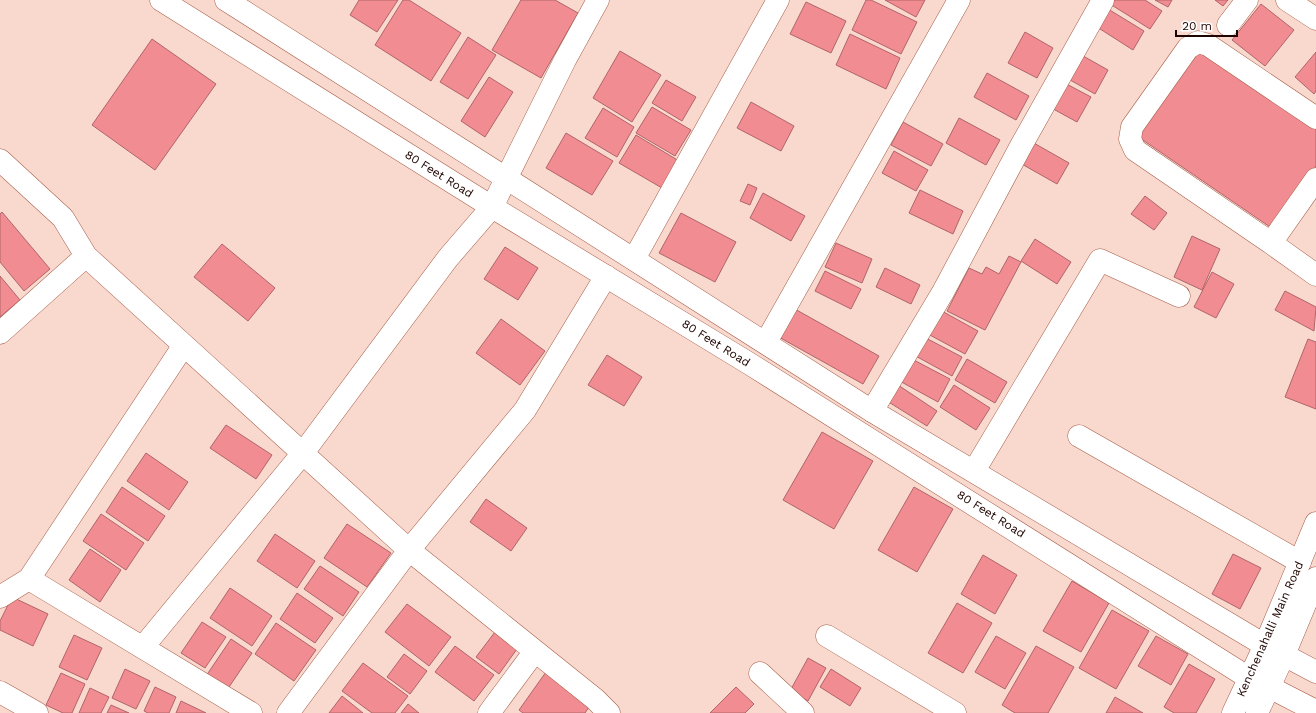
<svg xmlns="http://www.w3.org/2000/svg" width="1316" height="713" font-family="'Work Sans',sans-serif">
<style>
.building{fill:#f18d92;stroke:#b16468}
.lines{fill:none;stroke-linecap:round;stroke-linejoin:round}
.minor-casing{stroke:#a65f49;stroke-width:23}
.major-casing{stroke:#a65f49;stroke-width:23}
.minor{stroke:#fff;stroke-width:22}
.major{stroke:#fff;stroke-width:22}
.labels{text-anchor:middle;stroke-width:4;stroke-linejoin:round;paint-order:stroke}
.street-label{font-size:12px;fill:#1e0401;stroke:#fff}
</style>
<rect width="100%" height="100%" fill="#f9d8ce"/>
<path class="building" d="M359,0H398L377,32L350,15Z
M403,0H409L461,33L431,81L375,45Z
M521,0H555L578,13L541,78L492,50Z
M866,0H871L917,22L901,54L852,30Z
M885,0H925L916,17Z
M1112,0H1145L1162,11L1150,29L1110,4Z
M1155,0H1172L1168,7Z
M1215,0H1228L1223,6Z
M806,2L846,21L831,53L790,34Z
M1261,4L1294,30L1265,66L1232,40Z
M1108,9L1144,31L1133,50L1097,27Z
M1025,32L1053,48L1037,78L1008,63Z
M850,34L900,58L886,89L836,65Z
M468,37L496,55L468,99L440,82Z
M152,39L216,84L155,170L92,125Z
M1199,43L1316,126V166L1273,229L1134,134Z
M620,51L661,75L632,122L593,98Z
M1076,52L1108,70L1095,94L1063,76Z
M1316,52V91L1314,94L1295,77Z
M987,73L1029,96L1016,120L974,97Z
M489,77L513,92L485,137L461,121Z
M666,80L696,97L682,121L652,103Z
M1059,80L1091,97L1077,122L1046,105Z
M751,102L794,126L781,151L737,128Z
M652,107L691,130L675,156L636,133Z
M603,108L634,127L617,157L585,138Z
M959,118L1000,140L986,165L946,143Z
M903,122L943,144L931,166L891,145Z
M566,133L613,161L592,195L546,168Z
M636,135L679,161L662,188L619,163Z
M1032,142L1069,163L1057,184L1020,163Z
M894,151L928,170L916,191L882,173Z
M748,184L757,188L750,205L740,201Z
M920,190L963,211L953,234L909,213Z
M763,193L805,216L791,241L750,218Z
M1145,196L1167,213L1154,230L1131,214Z
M2,212L50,269L24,291L0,262V214Z
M681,213L736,242L715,282L659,253Z
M1192,236L1220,249L1202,290L1174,277Z
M1035,239L1071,262L1057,284L1021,261Z
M836,243L872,259L862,283L825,267Z
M222,244L275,288L248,321L194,277Z
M505,247L538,268L518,300L484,279Z
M1009,256L1021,262L985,330L947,311L969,268L982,274L986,267L999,274Z
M885,268L920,285L911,304L876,287Z
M825,271L861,289L851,309L815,291Z
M1212,272L1234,284L1216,318L1194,307Z
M0,276L20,300L0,317Z
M1285,291L1316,307L1314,331L1275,310Z
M793,308L879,356L863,384L777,336Z
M940,310L978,331L965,354L928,334Z
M501,319L545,351L520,385L476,353Z
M922,336L962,357L952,376L912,354Z
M1308,339L1316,342V409L1285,397Z
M607,355L642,377L624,406L588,385Z
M908,357L950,379L938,402L896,379Z
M967,359L1007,382L995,403L955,380Z
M898,385L937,411L927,426L887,401Z
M954,385L990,408L976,430L940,407Z
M226,425L272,455L256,479L210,448Z
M822,432L873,461L834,529L783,500Z
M146,453L188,482L169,510L127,481Z
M122,487L165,516L148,541L106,512Z
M914,487L953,509L917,572L878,550Z
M486,499L527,528L511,551L470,522Z
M101,514L144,543L126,570L83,541Z
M347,524L391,553L367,587L324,558Z
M275,534L315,561L297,588L257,561Z
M90,549L121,570L100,602L69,580Z
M1233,554L1261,568L1240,609L1212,594Z
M983,555L1017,575L995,614L961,594Z
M320,566L359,592L343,616L304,589Z
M1072,581L1109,603L1081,652L1043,631Z
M230,588L272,616L252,646L210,618Z
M297,593L333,618L315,643L280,619Z
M12,597L48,614L33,646L0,630V621Z
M957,603L992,623L963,673L928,653Z
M407,604L451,637L429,666L385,632Z
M1112,610L1149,631L1116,689L1079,668Z
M202,622L226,637L205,668L181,653Z
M276,623L316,650L294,681L255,654Z
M495,632L517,649L499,674L476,657Z
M74,635L102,648L87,680L59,667Z
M996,636L1026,653L1005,689L975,672Z
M1156,636L1188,654L1171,685L1138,666Z
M231,639L252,653L227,690L206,676Z
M455,646L494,675L474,701L435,672Z
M1036,646L1074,667L1048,713H1015L1002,705Z
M404,654L427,671L410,694L387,677Z
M808,658L826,668L808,701L790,691Z
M363,663L408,696L395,713H372L342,691Z
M1189,664L1215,679L1196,713H1174L1164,707Z
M125,669L150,681L136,709L112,698Z
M831,669L861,688L850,706L820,687Z
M546,672L591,704L585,713H523L519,710Z
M61,673L85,684L72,713H63L46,705Z
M155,687L176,697L169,713H148L144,711Z
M736,687L754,704L745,713H710Z
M90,688L109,697L101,713H79Z
M342,696L363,713H329Z
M1115,697L1143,713H1106Z
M181,701L206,713H176Z
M408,704L419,713H401Z
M111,705L129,713H107Z"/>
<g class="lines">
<defs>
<path id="minor" d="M1287,0L1316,19
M1228,25L1247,0
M0,160L63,218L86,256
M1316,179L1271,243L1316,275
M1271,243L1135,150L1130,139L1132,127L1188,48L1198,42L1208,45L1316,118
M634,259L778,0
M0,333L86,256L409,550L595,699L609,713
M766,342L959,0
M872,411L943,292L1022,144L1103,0
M1079,436L1300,562
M974,471L1100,260L1179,296
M29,579L251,713
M0,597L29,579L184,345
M827,636L955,713
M143,647L303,453L448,258L492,207L565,60L598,0
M1284,655L1316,672
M760,673L803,713
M1269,687L1316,711
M0,692L37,713
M288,713L409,550L525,410L606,276
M489,713L535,651"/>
<path id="major" d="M161,0L492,207L750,364L1241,673L1269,687
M226,0L872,411L1256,640L1284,655
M1233,713L1265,645L1316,523
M1257,713L1284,655L1316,578"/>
</defs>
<use href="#minor" class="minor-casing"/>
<use href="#major" class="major-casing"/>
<use href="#minor" class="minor"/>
<use href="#major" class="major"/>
</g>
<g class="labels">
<g class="street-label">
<text transform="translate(439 174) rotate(32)" y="4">80 Feet Road</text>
<text transform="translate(716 343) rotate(32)" y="4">80 Feet Road</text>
<text transform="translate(991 514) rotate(32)" y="4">80 Feet Road</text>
<text transform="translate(1270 629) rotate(-66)" y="4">Kenchenahalli Main Road</text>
</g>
</g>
<path d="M1176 30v6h61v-6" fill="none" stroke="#1e0401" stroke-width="2"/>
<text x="1182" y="30" font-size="12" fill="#1e0401" stroke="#ffffff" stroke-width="3" paint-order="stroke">20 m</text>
</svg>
